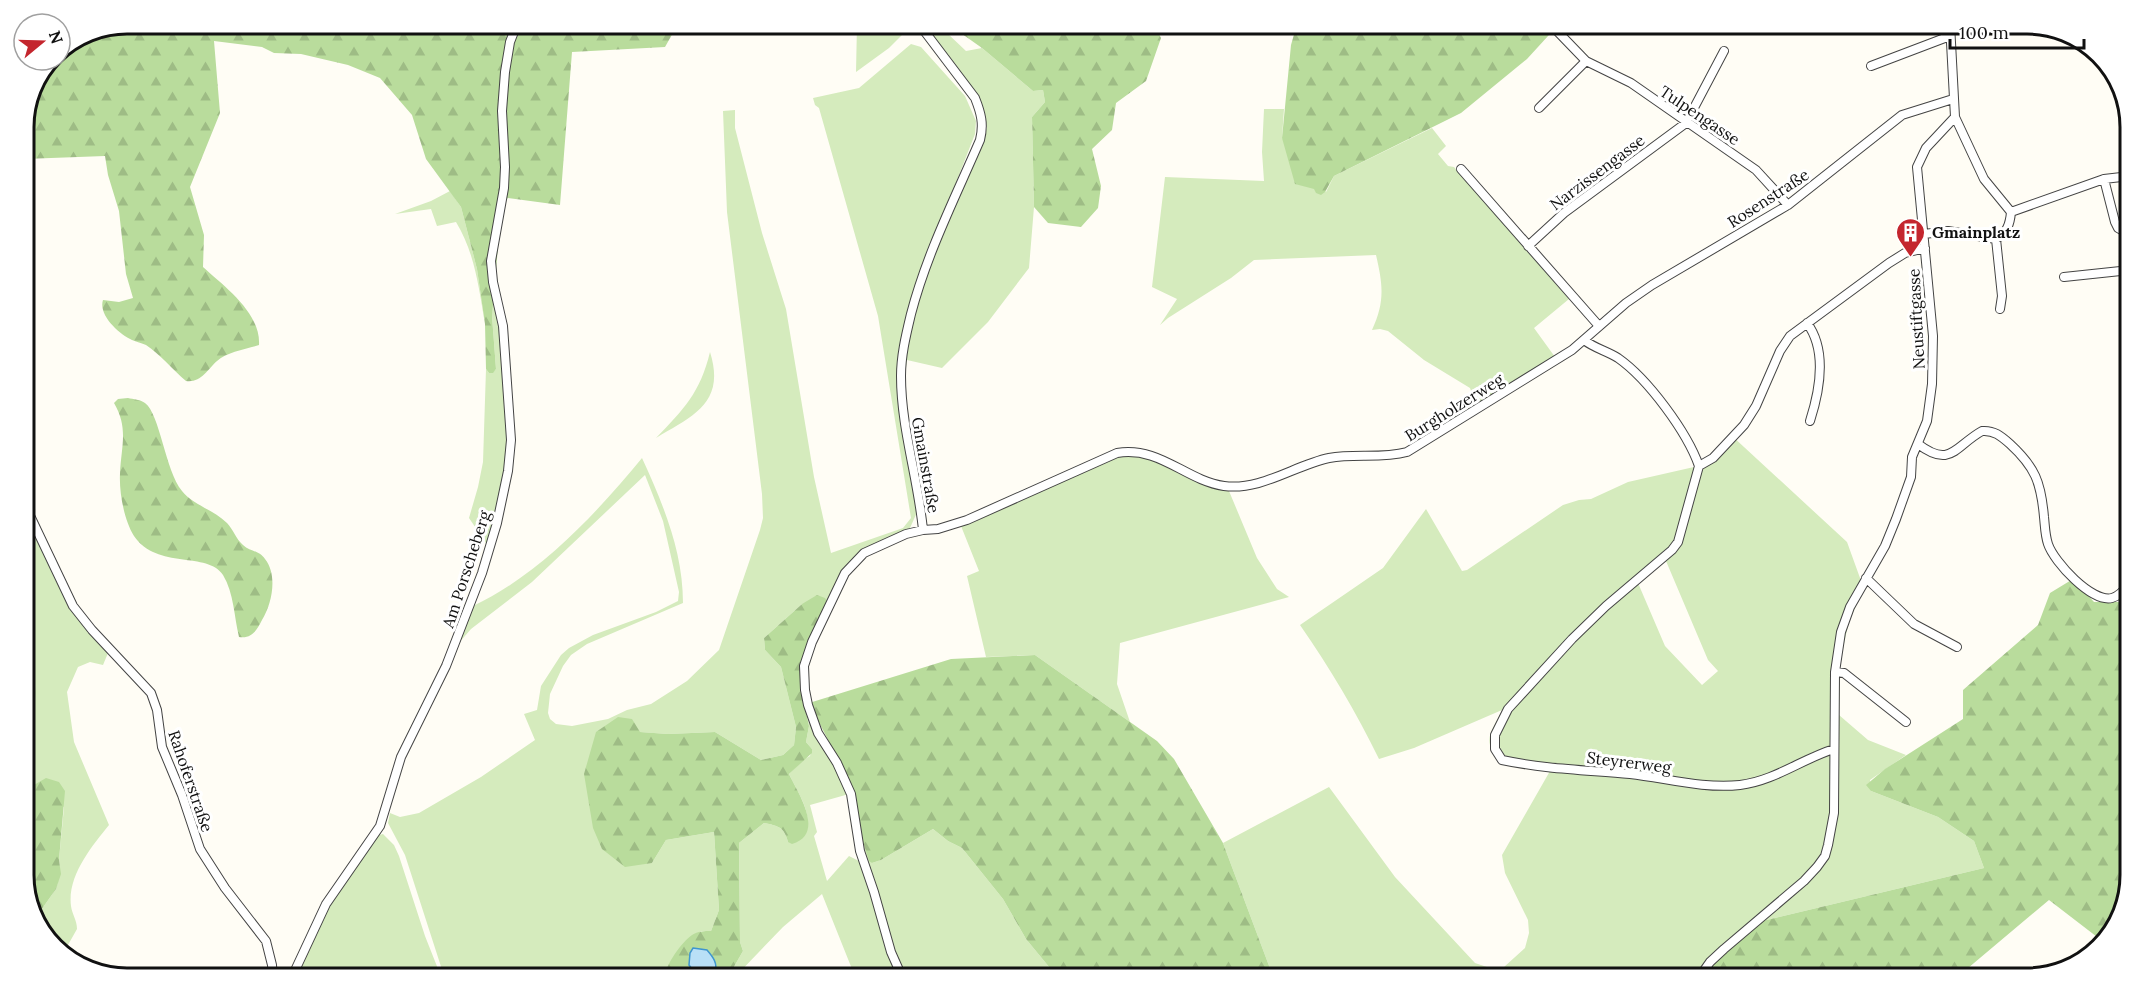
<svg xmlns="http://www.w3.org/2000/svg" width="2154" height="1003" font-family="Lora,serif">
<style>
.grass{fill:#d5ebbd;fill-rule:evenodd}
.forest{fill:url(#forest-firs)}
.water{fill:#b9e0f7;stroke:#3f96cf;stroke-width:1.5}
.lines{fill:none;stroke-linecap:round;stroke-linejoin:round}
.minor-casing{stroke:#444;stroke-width:10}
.minor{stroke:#fff;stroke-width:8}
.labels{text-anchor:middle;stroke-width:6;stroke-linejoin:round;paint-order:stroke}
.street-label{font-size:16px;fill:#111;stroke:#fff}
.poi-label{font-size:16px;font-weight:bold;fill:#111;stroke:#fff;text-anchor:start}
.rim{fill:none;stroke:#111;stroke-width:3}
</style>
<defs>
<pattern id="forest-firs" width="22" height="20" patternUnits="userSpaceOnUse" patternTransform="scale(1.5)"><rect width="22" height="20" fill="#b9dc9c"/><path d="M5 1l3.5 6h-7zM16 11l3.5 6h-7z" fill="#9ebc85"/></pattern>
</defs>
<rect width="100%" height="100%" fill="#fffdf5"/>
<path class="grass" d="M857,24H911L912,25L889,48L856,72Z
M924,24H941L947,33L966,51L982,48L1033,91L1043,90L1045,102L1032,117L1034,207L1029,268L988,322L942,368L907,360L905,374C909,294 956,201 987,128C982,87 946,57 924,24Z
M911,44L921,47L965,96L976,121L975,134L913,293L900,349L898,375L918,510L910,528L859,553L846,566L828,602L802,604L764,638L765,650L781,667L796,727L794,745L783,755L761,760L715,732L668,734L639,732L652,863L666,840L714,832L719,910L711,931H701L664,973L665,979H445L405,855L388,823L390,813L400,817L419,813L481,777L535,740L524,714L537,710L541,686L561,655L569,648L593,635L656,612L678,601L679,592L663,521L645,475L532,582L471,629L458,644L473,606C539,575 596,514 642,458C663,504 683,551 683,603L587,644L571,655L563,666L550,694L548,713L550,719L556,724L572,726L608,719L627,710L651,704L687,681L719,650L760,530L763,518L762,494L727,212L723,111L735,110V128L762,233L786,309L814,477L831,553L903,528L911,518L878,316L819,108L815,105L813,98L859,88Z
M1264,109H1284L1282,138L1326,192L1334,176L1432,128L1446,146L1438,154L1448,166L1454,167L1569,299L1534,328L1555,357L1411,446L1421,436L1474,399L1470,388L1424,360L1388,331L1380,329L1372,330C1385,302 1383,285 1376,255L1254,260L1231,278L1168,318L1160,325L1177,299L1152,287L1165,177L1264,181L1262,152Z
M450,191L461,207L477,269L485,324C479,289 475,253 456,222L437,226L431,209L395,214L431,201Z
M493,298L499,322L508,444L505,468L488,546L469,518L478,487L483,462L486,369L489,373H492L496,369L492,316Z
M710,352C726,403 693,416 656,438C684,409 700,393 710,352Z
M1731,435L1847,542L1864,589L1849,621L1840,662L1839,715L1868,740L1906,755L1870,780L1871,791L1938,817L1974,841L1984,868L1750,924L1702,979H1274L1223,843L1329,787L1395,877L1475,963L1490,968L1504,967L1525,948L1529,933L1528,920L1505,873L1502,855L1550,771L1501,763C1480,738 1492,734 1502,710L1414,748L1379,759C1356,712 1330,668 1300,625L1383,568L1426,509L1462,571L1467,570L1563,505L1579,500L1591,499L1628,482L1694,467L1711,455ZM1666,561L1708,660L1718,671L1702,685L1665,646L1638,583Z
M1130,455C1169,460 1193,482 1229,491L1257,558L1277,589L1289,597L1120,643L1117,684L1130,722L1035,655L986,657L967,576L979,571L961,526L1101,463L1115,457Z
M24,512L56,581L72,610L108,653L103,665L90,662L78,667L67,692L74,742L109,825C92,846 67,876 71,906C72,914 77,920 77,929L64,952L42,933L35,913H39L56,889L60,874L59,860L64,807L27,789L24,786V722C42,707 37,674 24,656Z
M808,717C820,744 837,767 849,794L810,805L817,832L814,836L827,881L849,856L861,862L893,966L899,979H856L822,894L783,927L734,978L727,979L743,951L740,942L739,843L764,823C779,826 784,827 788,842L807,830C811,810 798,793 789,774L803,760L810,756L812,749L806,742L809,726Z
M933,829L948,841L962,848L1003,899L1026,939L1059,979H906L892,942L862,847L861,835L872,863L881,860Z
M383,834L394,845L399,856L425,936L442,979H296L322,917L379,835Z"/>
<path class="forest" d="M128,24H420L422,31L430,24H678L665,47L572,52L560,205L508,198L502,201L492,316L496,369L493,373H489L486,369L485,324L477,269L461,207L426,159L412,115L380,78L348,65L301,54L274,53L262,47L214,41L220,113L190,187L204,235L203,267C225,287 261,313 259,345C246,349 226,352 217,361C207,370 201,383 186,381C173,370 160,354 146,345C142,343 136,342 132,340C119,334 98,315 103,300L119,302L133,298L126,274L119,211L108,175L105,156L24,159V121L52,60H60V51L88,32Z
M948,24H1154L1161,38L1146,81L1116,103L1112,130L1092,149L1101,186L1098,208L1081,227L1048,223L1034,207L1032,117L1045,102L1043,90L1033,91L982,48Z
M1297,24H1559L1527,59L1461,113L1334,176L1325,192L1321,195L1316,193L1314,189L1295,184L1282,138L1291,45Z
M128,398C133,399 141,400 145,403C160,414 165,470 182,491C193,505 214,510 227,523C233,529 236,539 243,545C250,552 259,550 265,559C278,575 272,604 262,620C257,630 252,639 239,637C234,617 234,593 223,575C208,551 157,570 134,536C124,520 119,492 120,474C121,446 129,429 114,403L118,399Z
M2073,579L2094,602H2120L2130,632V875L2122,915L2101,940L2049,900L1955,979H1702L1706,965L1750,924L1984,868L1974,841L1938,817L1871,791L1866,785L1885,769L1963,719V690L2038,625L2050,593Z
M817,595L825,598L828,602L816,626L802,693L809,726L806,742L812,749V753L789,774C798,793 826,834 792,844L788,842C784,827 779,826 764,823L739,843L740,942L743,951L727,979H665C664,966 682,942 692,935C698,931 704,931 711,931L719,910L714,832L666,840L652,863L625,867L602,849L593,828L584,774L596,732L618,717L632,719L640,732L668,734L715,732L761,760L783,755L794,745L796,727L781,667L765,650L764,638L802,604Z
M1035,655L1157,741L1174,759L1223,843L1274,979H1059L1026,939L1003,899L962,848L948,841L933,829L881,860L872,863L869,861L861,835L856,799L852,786L809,703L951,659Z
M24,656C37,674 42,707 24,722Z
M46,778L59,782L65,791L59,860L61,874L56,889L39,913H35L24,882V786L27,789Z"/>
<path class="water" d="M693,948L707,950C713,957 718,963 715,973C704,978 696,976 689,965L690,953Z"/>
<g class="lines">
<defs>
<path id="minor" d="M919,24L975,98C981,113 984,124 980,140C955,198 927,253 911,314C906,335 901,355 901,376C901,428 918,478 923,530
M1950,24L1955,117L1984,179L2011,212
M1558,32L1586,61L1631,83L1756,170L1788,205
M1871,66L1950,36
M1539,108L1586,61
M1461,169L1599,326
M2104,179L2115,222L2118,228L2130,235
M2011,212L2104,179L2130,176
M1924,234L1948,231L1996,239C2007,233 2010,224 2011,212
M1996,239L2002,296L2000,309
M1528,246L1564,213L1686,123L1724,51
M2064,277L2130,270
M1807,323C1827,350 1820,390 1810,421
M1584,340C1594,348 1607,351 1618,358C1648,379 1687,432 1699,466
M1918,444C1951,469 1955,446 1982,431C1994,430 2001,436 2010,444C2035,467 2041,482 2044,517C2045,526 2045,535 2048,544C2054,562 2092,603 2112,598C2120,596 2125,589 2130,583
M1699,466L1678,542L1672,550L1606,606L1572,639L1508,709L1495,735V749L1502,760C1544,769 1587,770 1630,774C1666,778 1703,789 1740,785C1774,781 1802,759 1834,749
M1699,466L1713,458L1744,425L1756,406L1780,351L1790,336L1889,263L1905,253L1925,248
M24,503L73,606L92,630L151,693L157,710L162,747L182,795L200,849L225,888L266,941L272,965L273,979
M1866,578L1914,624L1957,647
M1835,672L1844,673L1906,722
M291,979L326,904L380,826L401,757L446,666L482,573L497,523L508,471L511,440L503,326L493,282L491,261L504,188L505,167L502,111L505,72L510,42L517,24
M903,979L891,952L874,892L860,851L851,794L837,763L818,733L808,705L805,690L804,666L812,642L845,573L864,553L906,534L923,530L938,529L967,520L1117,453C1160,446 1185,480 1224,486C1261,491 1295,465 1329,458C1355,453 1381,459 1407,452L1572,350L1626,303L1652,285L1788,205L1902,115L1953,99
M1698,979L1710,962L1724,949L1804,881L1817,867L1825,856L1828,845L1834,813L1835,672L1841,632L1850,607L1885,546L1896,519L1911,477L1912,457L1927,421L1932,384L1933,336L1917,167L1926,148L1955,117"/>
</defs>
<use href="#minor" class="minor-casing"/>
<use href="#minor" class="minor"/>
</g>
<defs>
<symbol id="building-pin" viewBox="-11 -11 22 30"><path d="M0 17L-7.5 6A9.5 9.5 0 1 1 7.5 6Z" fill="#c4262e" stroke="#fff"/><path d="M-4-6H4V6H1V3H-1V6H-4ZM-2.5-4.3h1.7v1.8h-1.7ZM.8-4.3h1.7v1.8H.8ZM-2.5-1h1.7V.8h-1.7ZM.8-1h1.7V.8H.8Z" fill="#fff"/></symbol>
</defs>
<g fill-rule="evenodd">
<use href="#building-pin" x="1894" y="216" width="33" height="45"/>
</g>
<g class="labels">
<g class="street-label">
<text transform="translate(1700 115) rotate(34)" y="6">Tulpengasse</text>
<text transform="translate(1597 172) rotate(-37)" y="6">Narzissengasse</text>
<text transform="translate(1768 198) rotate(-33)" y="6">Rosenstraße</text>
<text transform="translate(1916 319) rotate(-93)" y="6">Neustiftgasse</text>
<text transform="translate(1454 407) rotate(-32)" y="6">Burgholzerweg</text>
<text transform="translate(926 465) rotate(80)" y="6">Gmainstraße</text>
<text transform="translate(466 569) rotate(-72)" y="6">Am Porscheberg</text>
<text transform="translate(1629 762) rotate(7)" y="6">Steyrerweg</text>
<text transform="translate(191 781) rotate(71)" y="6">Rahoferstraße</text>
</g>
<g class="poi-label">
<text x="1932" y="238">Gmainplatz</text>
</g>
</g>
<path d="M0 0H2154V1003H0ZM127 34H2027A93 93 0 0 1 2120 127V875A93 93 0 0 1 2027 968H127A93 93 0 0 1 34 875V127A93 93 0 0 1 127 34Z" fill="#fff" fill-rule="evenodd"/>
<path class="rim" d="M127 34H2027A93 93 0 0 1 2120 127V875A93 93 0 0 1 2027 968H127A93 93 0 0 1 34 875V127A93 93 0 0 1 127 34Z"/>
<g transform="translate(42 42) rotate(71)"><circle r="28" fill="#ffffff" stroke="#a0a0a0" stroke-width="1.5"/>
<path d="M0-4.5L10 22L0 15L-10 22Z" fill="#c4262e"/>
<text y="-9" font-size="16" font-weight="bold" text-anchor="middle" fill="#111111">N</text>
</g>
<path d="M1950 39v9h134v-9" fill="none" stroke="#111111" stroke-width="3"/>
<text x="1959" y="39" font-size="18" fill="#111111" stroke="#ffffff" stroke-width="4.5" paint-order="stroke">100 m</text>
</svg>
